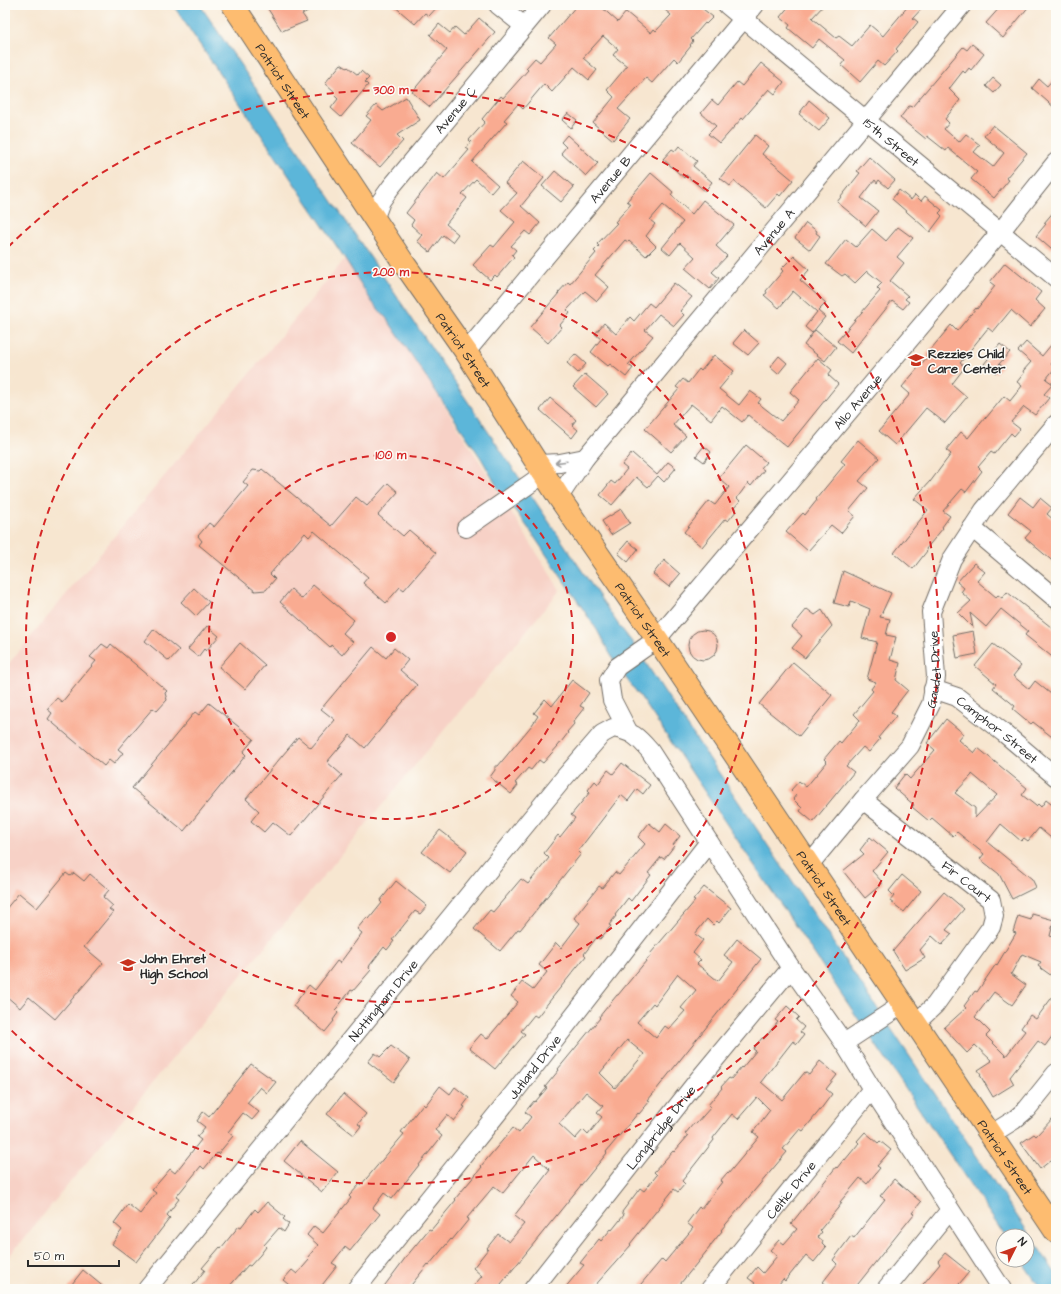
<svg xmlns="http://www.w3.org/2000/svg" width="1061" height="1294" font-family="'Architects Daughter',sans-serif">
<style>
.built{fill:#f7d1c6}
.water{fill:#5bb6d9;stroke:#437082}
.building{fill:#f9ab91;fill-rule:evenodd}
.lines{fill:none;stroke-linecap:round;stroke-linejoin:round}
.minor-casing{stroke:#726c65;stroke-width:20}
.major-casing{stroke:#726c65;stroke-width:24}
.minor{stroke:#fff;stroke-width:18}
.major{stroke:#fdbc6f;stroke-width:22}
.oneway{stroke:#a0a0a0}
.ring{fill:none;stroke:#d62828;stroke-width:2;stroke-dasharray:7 5}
.labels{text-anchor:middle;stroke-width:3;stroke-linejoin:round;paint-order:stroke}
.street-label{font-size:13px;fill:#2b2b2b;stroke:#fdfcf7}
.poi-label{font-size:13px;font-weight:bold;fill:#2b2b2b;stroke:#fdfcf7;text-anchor:start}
.centre{fill:#d62828;stroke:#fdfcf7;stroke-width:2}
.ring-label{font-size:12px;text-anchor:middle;font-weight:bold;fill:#d62828;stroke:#fdfcf7;stroke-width:3;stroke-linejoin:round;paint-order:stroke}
</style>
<rect width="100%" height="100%" fill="#fdfcf7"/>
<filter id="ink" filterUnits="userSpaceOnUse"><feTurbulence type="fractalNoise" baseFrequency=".025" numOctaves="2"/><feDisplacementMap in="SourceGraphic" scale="8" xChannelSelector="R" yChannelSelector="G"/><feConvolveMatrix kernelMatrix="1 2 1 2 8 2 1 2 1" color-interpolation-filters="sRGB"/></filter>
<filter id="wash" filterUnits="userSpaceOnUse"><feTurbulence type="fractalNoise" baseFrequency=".012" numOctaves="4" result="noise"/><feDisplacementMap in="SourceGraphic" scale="16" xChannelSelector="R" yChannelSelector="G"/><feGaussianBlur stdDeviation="0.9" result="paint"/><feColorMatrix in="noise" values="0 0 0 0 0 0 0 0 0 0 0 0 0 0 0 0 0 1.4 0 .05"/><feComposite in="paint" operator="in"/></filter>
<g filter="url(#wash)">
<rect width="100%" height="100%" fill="#f7e6d0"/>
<path class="built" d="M349,254L560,590L5,1261V668Z"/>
<path class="water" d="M173,5H200L618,624L632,642L666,694L1056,1274V1289H1041L1021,1260H1027V1236H1005L642,699L622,673L609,652L597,630L529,529L498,488L481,458L387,319L372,302L344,257Z"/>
<g id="blocks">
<path class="building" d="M274,5H319L302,14L307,21L282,31L268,9Z
M393,5H439L429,16L425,13L415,24Z
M577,5H599L618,22L626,12L651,33L654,29L656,31L671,15L659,5H698L713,17L706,24L705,23L691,39L693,41L690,45L691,46L678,62L674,58L652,83L646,78L618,109L630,119L613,140L593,123L614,97L607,90L627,66L613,55L618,49L603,36L583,58L597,70L589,80L574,67L552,92L544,84L523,109L518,104L504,120L507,122L472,162L498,185L491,193L476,179L462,194L467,198L446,224L458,234L452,242L443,235L430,252L417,241L422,235L411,225L414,220L406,213L437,173L444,179L469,150L466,148L471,142L469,140L485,122L482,119L501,96L503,98L528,70L526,68L535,58L540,62L556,44L549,38Z
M790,5H824L812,18L836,38L839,36L852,46L870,25L883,36L909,5H925L913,18L918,22L896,49L898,51L884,66L878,61L860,82L841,65L845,60L819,39L812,48L788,28L790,25L780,17Z
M1002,5H1030L1003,38L986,23Z
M479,18L495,32L430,107L412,92L447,50L430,35L439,24L450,33L455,27L464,35Z
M972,44L984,54L971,70L969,68L965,73L963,71L949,89L960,100L945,119L949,123L944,129L959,142L966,134L980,145L974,152L993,167L1004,153L984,136L993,125L1027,153L1006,178L1009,180L994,198L971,179L977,172L948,148L946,151L927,136L926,139L900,118L909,106L912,107L963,47L967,50Z
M761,63L784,82L775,94L769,89L743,119L742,118L720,143L718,141V142L708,134L716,126L701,113L712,100L718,105L737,82L742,86Z
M341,64L347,68L348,67L358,75L361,71L369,78L365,82L368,85L341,117L331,108L338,99L332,93L334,91L325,83Z
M1056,76V109L1032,88L1039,79L1047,86Z
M993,78L1001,85L994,93L986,86Z
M406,97L420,120L397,135L403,141L380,167L352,143L371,120L366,116L376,105L383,111Z
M809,100L830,118L819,131L799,114Z
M568,113L577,120L571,128L562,120Z
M567,135L598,163L586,176L561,153L566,147L561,142Z
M755,135L768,146L762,154L793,180L780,196L778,194L766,208L734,181L730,186L720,178Z
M679,146L697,161L693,166L712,182L705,191L686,175L684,178L663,159L672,149L675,151Z
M869,157L895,180L888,188L879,180L877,183L875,180L861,198L878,211L866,226L837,202L860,173L857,171Z
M523,161L544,178L521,206L540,223L530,235L525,231L511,246L516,250L512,255L514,257L497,277L495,275L490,280L473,265L491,245L494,247L515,222L501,210L517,193L505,183Z
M555,171L574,187L561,202L542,186Z
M651,173L673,192L671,195L692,214L703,200L734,225L716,246L727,256L712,272L719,278L710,289L685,268L695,257L680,243L670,255L662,248L683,222L663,205L650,220L655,224L646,236L656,246L646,256L629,241L628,242L625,240L595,275L609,287L597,301L585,291L567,310L570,313L560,325L562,327L548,343L530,327L559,293H558L568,282L570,284L596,253L594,251L599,246L597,244L617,223L615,222L631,204L627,201Z
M899,190L911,200L915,195L921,201L925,196L942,210L939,213L942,216L930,232L892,199Z
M1056,209V243L1051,249L1036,236L1046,224L1044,223Z
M806,223L817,231L816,233L820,236L810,250L795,238Z
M898,227L913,238L897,257L904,263L890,281L908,296L905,299L909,302L903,309L892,301L851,353L837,341L880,291L877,288L882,283L867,271L855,283L845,274L842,276L826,264L846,239L856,247L872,229L886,241Z
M794,256L809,270L800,280L826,303L818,311L825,317L812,333L805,327L817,312L793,291L779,308L764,295L767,293L766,291L783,271L781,269Z
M1005,263L1041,292L1035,300L1045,309L1030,327L1011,310L993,332L988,328L960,363L965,367L952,384L967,397L945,423L926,408L895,445L879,431L910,394L902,387L928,356L926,355L951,325L957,331L976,308L977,309L995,286L990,282Z
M674,283L692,297L680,311L684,315L674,326L659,314L645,330L653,336L628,365L633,368L626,377L610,364L608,366L591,352L601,339L595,334L604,323L616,334L630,317L634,321L649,303L654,307Z
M744,330L759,343L748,355L733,343Z
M815,330L836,347L825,361L804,345Z
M1056,339V359L1051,364L1055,368L1046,379L1053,384L1044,394L1049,398L1035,415L1024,407L1011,422L1020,429L1014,436L1011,433L994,454L991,452L978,467L982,471L966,492L962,489L943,511L950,516L942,527L943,528L926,549L927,551L913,569L894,553L928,510L914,499L930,481V482L951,454L946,450L961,432L968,438L985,417L986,418L1004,396L1010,401L1022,386L1017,382L1024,373L1023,371L1031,362L1018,351L1026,342L1042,356Z
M1000,344L1010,352L999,364L1002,366L996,373L984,364Z
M575,354L586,364L578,373L567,363Z
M714,355L734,371L719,389L739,405L750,391L761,399L758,403L781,421L799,400L790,392L818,358L832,370L828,375L838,384L787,447L748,415L742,422L722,406L711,420L691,404L673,425L686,436L671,452L645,429L679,389L676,387L683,379L688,383L699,369L701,371Z
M779,356L787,363L778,374L770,367Z
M585,374L608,394L596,407L573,387Z
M550,398L576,420L572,425L578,430L572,438L540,410Z
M858,440L879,458L859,481L868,488L849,511L855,516L841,533L831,525L808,551L786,532L803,513L805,515L817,500L816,499L845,464L841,461Z
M746,445L766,462L761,468L764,470L751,486L748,483L737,498L740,501L734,508L737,510L728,521L725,519L702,547L684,532L709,501L715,505L729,487L719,478Z
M704,446L711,452L704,462L696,456Z
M632,453L657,475L668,462L676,468L664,482L658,476L648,487L636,477L612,505L600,495L611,481L615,484L627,469L622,465Z
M262,469L331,526L356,497L367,506L388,483L398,492L378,515L403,536L409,530L436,553L404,590L400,587L386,603L363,583L368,577L314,531L309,537L305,533L270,574L275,579L266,590L255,591L199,545L202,541L198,536L209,523L214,527L248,486L243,482L253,470L260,471Z
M1020,497L1033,507L1040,498L1052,508L1047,514L1056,522V564L1025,538L1031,531L1008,513Z
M621,509L630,523L611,535L602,521Z
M628,541L638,549L628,562L618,553Z
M664,560L680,574L669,587L653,574Z
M974,563L985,572L977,581L996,597L998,595L1002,598L1007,592L1056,631V660L1025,635L1028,631L1001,609L986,627L970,613L973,628L958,613L971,601L961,592L964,588L957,582Z
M843,571L891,593L880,617L890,619L886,635L896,637L890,660L900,663L896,680L908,690L891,712L896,716L878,738L880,739L869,752L863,747L846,766L854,772L813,822L800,811L802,808L793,799L796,795L791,790L799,781L806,787L827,762L824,759L839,741L841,743L860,720L854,714L873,691L871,689L876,682L867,679L877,642L862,638L870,609L851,601L849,607L834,603Z
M313,585L354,620L343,633L353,642L342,655L331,645L330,647L280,602L291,589L302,599Z
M194,588L209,602L196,616L181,602Z
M807,609L815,615L822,610L832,626L805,658L792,648L802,636L792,627Z
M207,626L219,636L206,651L204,649L198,657L188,649Z
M154,629L179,650L169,661L145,641Z
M688 645a15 15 0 1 1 30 0a15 15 0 1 1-30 0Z
M973,631L977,654L957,658L953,635Z
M240,643L265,665L245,689L219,667Z
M102,644L108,648L111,644L167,691L165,693L167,700L157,711L153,708L118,749L123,753L114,764L109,760L104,766L48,719L52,713L47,709L57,698L62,702L96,661L90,657Z
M993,644L1021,666L1013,676L1029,689L1035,681L1056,698V740L1033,722L1031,724L1013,709L1015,706L993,688L996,684L975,666Z
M373,647L386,658L394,648L408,660L400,670L417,685L365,748L350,735L327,762L342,775L291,836L273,822L264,832L251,821L259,811L246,799L298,737L311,748L335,720L321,709Z
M793,662L832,695L799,736L759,704Z
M572,680L589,693L580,706L584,708L573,722L574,724L567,732L568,733L558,746L543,763L539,760L531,770L528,768L515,783L518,785L511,794L490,777L495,770V766H498L532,725L538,716L534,713L545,699L552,706Z
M209,703L254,739L243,752L246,755L184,831L132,788L195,712L199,715Z
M946,719L964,734L959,740L974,753L978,748L1027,788L1022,795L1036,806L1038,804L1041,807L1046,800L1056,808V842L1039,828L1028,841L1024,838L1021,841L1001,824L987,842L1032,879L1036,887L1012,899L999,874L980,859L984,854L957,832L953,836L932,818L929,821L912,807L914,805L894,788L905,774L910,779L935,750L927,743ZM972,774L997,795L975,818V808L955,793L972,775Z
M622,763L650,785L643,794L637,789L628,801L621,795L578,851L581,854L520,930L518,929L500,951L474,929L490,910L493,912L521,879L528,884L549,858L544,853L558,835L560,837L575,818L571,815L590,792L588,790L595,781L598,784L608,770L613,774Z
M649,823L660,832L666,824L680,836L673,845L674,846L664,859L661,857L648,873L651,875L631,901L628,898L615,915L616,916L609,925L611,926L600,939L597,937L584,954L586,956L552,998L537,1017L534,1015L521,1031L525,1034L495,1069L469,1048L481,1034L487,1039L518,1002L511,996L522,982L533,990L547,972L539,965L556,943L561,948L580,923L574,918L599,886L602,888L615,872L619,875L645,844L638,837Z
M440,830L467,851L450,873L422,852Z
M870,837L888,852L872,871L883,883L865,898L843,871L864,854L860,850Z
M66,873L70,876L74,873L84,881L90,874L109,890L103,897L113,906L109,909L113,912L84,947L103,963L55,1019L29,997L20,1008L5,995V910L19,893L37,908Z
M902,875L921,891L904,912L890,901L894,896L889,891Z
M396,881L427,906L420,914L415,911L392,940L394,941L387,950L384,947L370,965L369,968L371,970L353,991L351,990L337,1008L335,1010L338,1013L333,1020L334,1021L325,1032L293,1006L309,985L315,990L337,961L340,963L362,933L357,929L367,917L369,919L382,903L380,901Z
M704,887L731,908L719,923L717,921L713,925L707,919L695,934L703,940L693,953L701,960L697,964L718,981L733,962L724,955L737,939L761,959L648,1100L650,1101L639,1114L638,1113L606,1152L607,1153L497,1289H471L482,1276L473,1268L488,1249L487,1248L498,1234L509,1242L524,1224L514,1216L550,1170L534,1155L503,1193L494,1186L467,1218L469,1219L452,1240L451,1239L429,1265L428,1264L408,1289H382L406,1257L429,1229L431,1230L456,1200L455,1199L482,1167L481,1166L513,1128L519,1133L531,1117L525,1112L534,1101L535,1102L547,1088L545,1087L559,1070L558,1069L600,1018L599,1017L617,995H618L651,955L650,954L695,901L693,900ZM678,974L696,990L681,1008L685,1011L669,1029L665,1026L656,1038L637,1022L653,1003L655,1005ZM627,1040L644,1054L615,1088L600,1073ZM586,1092L603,1106L597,1113L602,1117L588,1135L583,1130L575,1139L559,1124Z
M944,892L964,909L946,930L952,934L942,945L932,936L920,950L925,958L905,970L893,951Z
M1032,914L1054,920L1050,936L1056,938V979L1038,966L1041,962L1022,954L1011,974L1026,985L1012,1005L994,992L975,1017L990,1032L986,1036L1006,1056L1025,1031L1021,1028L1030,1015L1036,1019L1056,992V1031L1045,1046L1038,1041L1010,1077L1014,1084L993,1097L980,1075L981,1074L978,1070L992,1061L975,1045L967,1053L944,1028L966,1008L964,1006L975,991L977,992L996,964L997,965L1016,933L1013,932L1018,916L1031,920Z
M787,1006L799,1017L796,1020L804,1027L800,1032L804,1035L797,1044L793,1041L761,1082L782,1100L805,1072L809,1075L820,1061L837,1075L826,1089L832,1094L820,1110L803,1131L800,1129L783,1149L787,1152L721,1230L722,1231L710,1246V1247L676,1289H646L641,1284L662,1259L665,1262L693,1228L687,1223L699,1207L701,1209L722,1182L720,1181L727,1173L728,1174L759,1137L753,1132L770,1110L757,1097L738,1119L732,1114L713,1138L714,1140L682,1181L685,1184L678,1192L674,1189L630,1244L631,1245L592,1289H564L584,1265L580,1263L599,1239L601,1241L611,1229L612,1230L624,1215L622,1212L640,1188L644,1191L657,1175L654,1172L673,1151L674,1152L688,1136L685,1134L694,1123L696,1124L711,1107L708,1105L722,1088L721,1087L729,1078L731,1079L741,1067L742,1068L756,1051L753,1049L762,1038L764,1039L778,1022L775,1020Z
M391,1046L410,1060L394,1082L368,1062L375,1053L380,1057Z
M251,1064L276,1082L267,1093L260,1087L247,1103L259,1112L252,1120L243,1113L228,1132L233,1136L218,1154L217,1153L204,1169L201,1166L176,1197L179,1199L167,1215L170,1218L136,1262L112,1244L122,1230L114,1223L128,1204L140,1214L156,1193L152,1190L170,1169L175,1173L201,1140L197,1137L205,1127L197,1121L203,1112L209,1117Z
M440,1086L450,1094L455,1087L469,1098L463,1106L465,1107L454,1121L447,1115L435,1130L442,1136L392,1199L384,1193L373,1208L380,1214L350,1251L345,1247L332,1263L337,1266L319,1289H294L283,1280L292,1270L297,1274L309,1260L307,1258L318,1245L307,1235L314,1226L323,1233L351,1198L349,1196L360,1184L361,1185L404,1134L401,1132L423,1104L425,1106Z
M343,1094L366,1114L358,1124L361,1126L354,1135L327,1114Z
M1056,1115V1156L1040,1169L1021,1143L1034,1134L1036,1136Z
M865,1132L878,1143L880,1141L891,1150L877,1166L880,1168L867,1184L860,1178L840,1202L842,1203L820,1230L822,1232L818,1237L823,1241L822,1243L826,1247L814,1262L806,1255L785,1281L783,1279L775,1289H750L755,1283L748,1278L757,1267L763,1273L777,1256L770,1250L779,1240L784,1244L797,1229L791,1224L836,1167L837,1168L844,1159L845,1160L859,1143L857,1141Z
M300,1141L338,1172L322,1192L284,1161Z
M894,1179L921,1202L912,1213L914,1214L854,1289H831L823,1282L837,1264L833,1260L851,1236L854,1238L885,1199L880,1196Z
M267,1202L285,1217L283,1219L289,1224L284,1232L279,1228L264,1245L266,1247L260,1255L250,1266L248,1265L227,1289H190L205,1270L202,1268L220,1247L221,1248L239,1226L241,1227L255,1209L258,1212Z
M945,1253L969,1272L955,1289H919L940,1264L938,1261Z
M83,1270L106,1289H68Z"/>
</g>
</g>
<g filter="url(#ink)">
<use href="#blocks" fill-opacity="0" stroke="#726c65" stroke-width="1"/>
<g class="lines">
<defs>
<g id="minor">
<path d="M498,5L524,26"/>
<path id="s1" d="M727,5L1056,278"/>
<path id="s2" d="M375,217L381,201L391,187L542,5"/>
<path id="s3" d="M466,352L755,5"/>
<path d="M538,464L560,463L585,458"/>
<path id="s4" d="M560,499L563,491L585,458L962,5"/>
<path d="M466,528L544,474"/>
<path d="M972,528L1056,599"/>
<path id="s5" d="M933,689L957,697L1004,733L1056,777"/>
<path id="s6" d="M628,731L612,700L609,680L617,667L657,639L1001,231L1056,162"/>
<path id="s7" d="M863,800L991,900L994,916L991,927L935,1005L916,1023"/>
<path id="s8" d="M809,865L863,800L910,746L931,704L936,677L931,612L952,559L984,510L1056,424"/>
<path d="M844,1043L903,1004"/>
<path d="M990,1135L1014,1120L1027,1109L1056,1073"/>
<path id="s9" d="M147,1289L564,778L602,734L613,728C633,732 637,736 650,751L791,968L844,1043L872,1089L1002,1289"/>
<path id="s10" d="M356,1289L513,1094L709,842"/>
<path id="s11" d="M533,1289L698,1080L791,968"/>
<path id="s12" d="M710,1289L872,1089"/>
<path d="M886,1289L950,1210"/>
</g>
<g id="major">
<path id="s13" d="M233,5L405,265L466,352L560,499L657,639L1056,1232"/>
</g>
</defs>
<use href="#minor" class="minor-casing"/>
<use href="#major" class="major-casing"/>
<use href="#minor" class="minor"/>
<use href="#major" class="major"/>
</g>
<defs><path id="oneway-shaft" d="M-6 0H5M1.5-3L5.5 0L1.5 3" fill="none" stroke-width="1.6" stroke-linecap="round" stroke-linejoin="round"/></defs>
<use class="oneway" href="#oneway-shaft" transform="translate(561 462) rotate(173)"/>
</g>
<g class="ring">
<circle cx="391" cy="637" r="182"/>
<circle cx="391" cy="637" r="365"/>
<path d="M8 247A547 547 0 1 1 8 1027"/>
</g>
<defs>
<symbol id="school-bare" viewBox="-9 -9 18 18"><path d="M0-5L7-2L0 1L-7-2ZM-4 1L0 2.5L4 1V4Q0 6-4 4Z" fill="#c8321e" stroke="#fdfcf7" stroke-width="2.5" paint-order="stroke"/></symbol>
</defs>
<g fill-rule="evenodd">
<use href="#school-bare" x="905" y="349" width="22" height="22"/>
<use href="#school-bare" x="117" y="954" width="22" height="22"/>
</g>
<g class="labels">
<g class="street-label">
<text dy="5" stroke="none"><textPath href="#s13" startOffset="91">Patriot Street</textPath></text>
<text dy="5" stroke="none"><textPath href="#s2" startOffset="135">Avenue C</textPath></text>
<text dy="5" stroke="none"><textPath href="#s1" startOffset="214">15th Street</textPath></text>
<text dy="5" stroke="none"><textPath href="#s3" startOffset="225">Avenue B</textPath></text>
<text dy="5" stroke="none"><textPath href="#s4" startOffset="343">Avenue A</textPath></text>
<text dy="5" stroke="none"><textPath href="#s13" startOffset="415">Patriot Street</textPath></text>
<text dy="5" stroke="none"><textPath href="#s6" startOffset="430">Allo Avenue</textPath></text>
<text dy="5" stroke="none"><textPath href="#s13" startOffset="739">Patriot Street</textPath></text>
<text dy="5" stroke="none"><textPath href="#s8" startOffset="238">Gaudet Drive</textPath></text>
<text dy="5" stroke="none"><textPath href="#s5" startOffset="77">Camphor Street</textPath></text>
<text dy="5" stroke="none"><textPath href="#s7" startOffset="132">Fir Court</textPath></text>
<text dy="5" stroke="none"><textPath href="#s13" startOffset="1063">Patriot Street</textPath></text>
<text dy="5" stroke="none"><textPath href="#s9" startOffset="373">Nottingham Drive</textPath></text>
<text dy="5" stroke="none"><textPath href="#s10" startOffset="285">Jutland Drive</textPath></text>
<text dy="5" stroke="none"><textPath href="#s11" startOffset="206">Longbridge Drive</textPath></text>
<text dy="5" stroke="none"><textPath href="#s13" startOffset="1387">Patriot Street</textPath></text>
<text dy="5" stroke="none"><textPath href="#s12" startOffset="128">Celtic Drive</textPath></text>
</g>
<g class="poi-label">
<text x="928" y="358">Rezzies Child<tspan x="928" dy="15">Care Center</tspan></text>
<text x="140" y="963">John Ehret<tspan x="140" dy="15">High School</tspan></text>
</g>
</g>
<circle cx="391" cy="637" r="6" class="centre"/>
<g class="ring-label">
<text x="391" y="94">300 m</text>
<text x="391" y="276">200 m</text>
<text x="391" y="459">100 m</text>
</g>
<rect width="1061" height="1294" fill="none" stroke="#fdfcf7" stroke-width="20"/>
<g transform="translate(1015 1248) rotate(48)"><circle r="19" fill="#fdfcf7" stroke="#a9a8a5"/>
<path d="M0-3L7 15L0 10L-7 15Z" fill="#c8321e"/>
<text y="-6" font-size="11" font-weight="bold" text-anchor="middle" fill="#2b2b2b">N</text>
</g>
<path d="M28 1260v6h91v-6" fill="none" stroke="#2b2b2b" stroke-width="2"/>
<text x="34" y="1260" font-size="12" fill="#2b2b2b" stroke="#fdfcf7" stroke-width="3" paint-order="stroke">50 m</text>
</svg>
